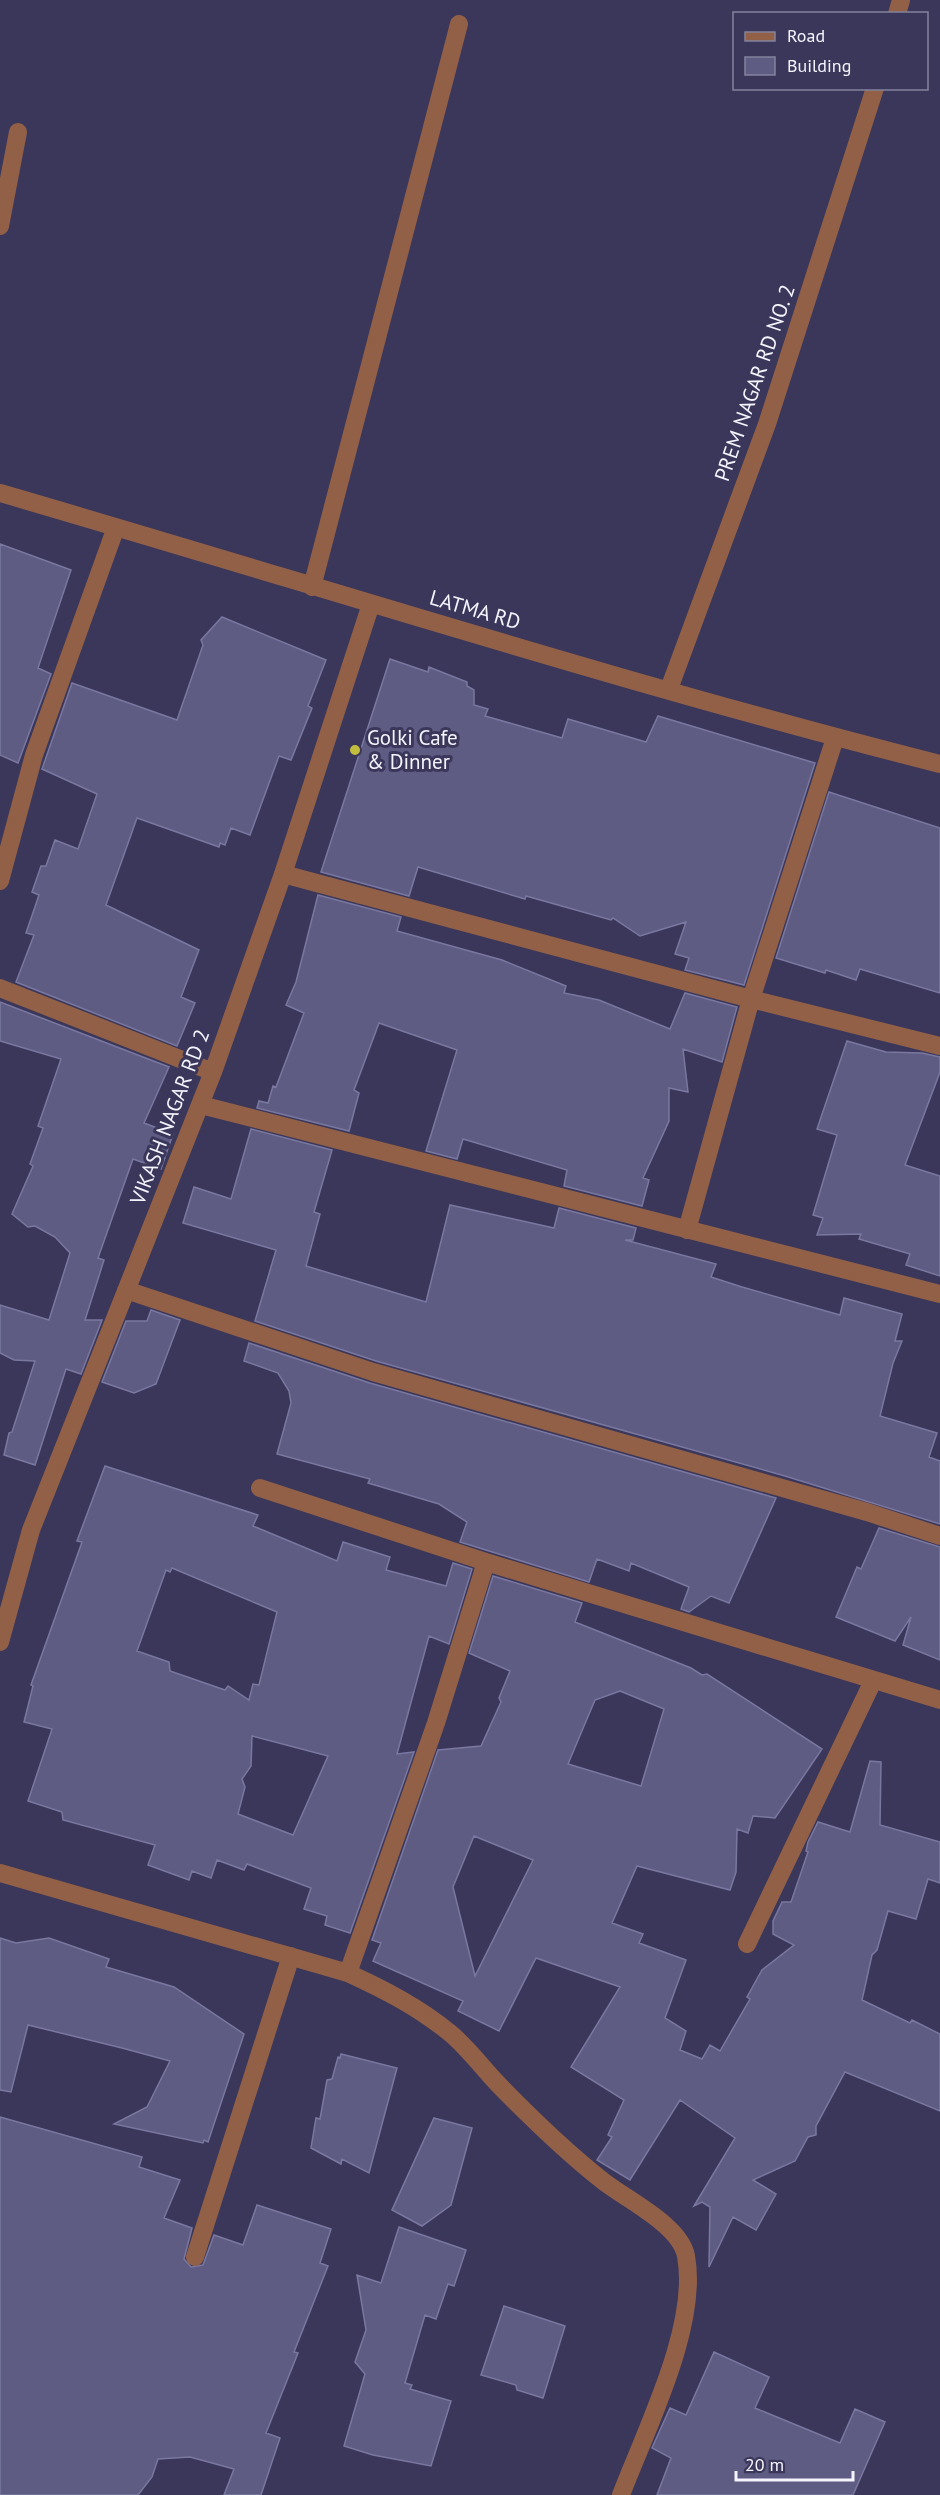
<svg xmlns="http://www.w3.org/2000/svg" width="940" height="2495" font-family="'PT Sans',sans-serif">
<style>
.building{fill:#5e5c83;stroke:#7a78a0;stroke-width:1.5;fill-rule:evenodd}
.lines{fill:none;stroke-linecap:round;stroke-linejoin:round}
.minor{stroke:#926047;stroke-width:18}
.poi-dot{fill:#c3bd3e;stroke:#3a375b;stroke-width:2}
.labels{text-anchor:middle;stroke-width:6;stroke-linejoin:round;paint-order:stroke}
.street-label{font-size:21px;fill:#f4f4fd;stroke:#3a375b}
.poi-label{font-size:21px;fill:#f4f4fd;stroke:#3a375b;text-anchor:start}
</style>
<rect width="100%" height="100%" fill="#3a375b"/>
<path class="building" d="M0,544L71,570L38,668L51,674L18,763L0,755Z
M222,617L326,660L308,706L312,708L291,760L279,756L250,835L231,828L225,845L220,843L219,847L137,818L106,905L199,950L181,997L195,1003L177,1046L16,982L34,935L26,933L39,895L32,892L41,866H46L55,840L78,849L97,794L42,769L72,683L177,720L203,645L201,640Z
M390,659L428,672L429,667L467,682V686L474,690V705L488,709L485,716L562,738L568,719L646,742L658,716L815,763L744,985L685,970L689,958L675,954L686,922L640,936L613,918L611,920L526,896L525,899L418,867L409,896L321,872Z
M829,792L940,828V993L860,969L856,980L826,970L825,973L776,958Z
M318,895L401,917L397,931L502,960L566,986L564,993L599,1000L670,1029L685,993L737,1007L722,1062L683,1049L688,1092L669,1088V1121L643,1178L649,1180L642,1206L564,1186L567,1170L463,1139L457,1159L426,1151L457,1050L379,1023L354,1090L359,1093L349,1131L257,1108L259,1101L268,1103L273,1086L276,1087L304,1013L286,1005L296,982Z
M0,1002L169,1067L144,1123L173,1134L161,1169L133,1159L98,1258L104,1260L85,1320H102L81,1374L66,1369L35,1465L4,1455L9,1433L12,1432L35,1361L14,1360L0,1353V1305L49,1320L70,1253L55,1237L35,1226L28,1227L12,1214L33,1166L30,1164L43,1128L38,1126L61,1059L0,1041Z
M847,1041L886,1052L922,1053L940,1057V1072L905,1165L940,1176V1276L906,1265L910,1254L859,1239L861,1234L817,1235L823,1218L813,1215L837,1135L817,1129Z
M251,1129L332,1150L314,1212L320,1214L306,1266L426,1302L450,1205L554,1228L559,1208L636,1228L633,1240H625L716,1264L711,1277L742,1287L840,1315L844,1298L902,1314L895,1341H902L893,1363L880,1416L937,1433L929,1457L940,1461V1524L785,1476L376,1361L255,1321L276,1250L183,1223L194,1187L231,1199Z
M151,1310L180,1320L156,1384L134,1393L102,1382L126,1321H147Z
M249,1343L370,1383L776,1498L729,1603L711,1596L689,1612L681,1609L689,1587L631,1563L629,1571L597,1559L589,1582L489,1551L460,1542L467,1522L439,1504L368,1483L370,1479L277,1454L291,1403L289,1391L278,1373L244,1361Z
M105,1466L258,1515L253,1526L337,1561L343,1542L390,1557L386,1570L446,1586L453,1563L472,1569L449,1644L429,1636L397,1754L414,1752L350,1933L325,1925L327,1916L304,1909L311,1888L247,1864L244,1870L217,1860L211,1878L192,1871L189,1880L148,1865L155,1845L63,1820L62,1812L28,1801L52,1729L24,1722L33,1686L31,1685L82,1542L77,1541ZM172,1568L277,1612L259,1685L253,1684L249,1700L228,1686L225,1690L170,1671L169,1662L137,1651L166,1570L170,1572ZM252,1736L328,1756L293,1835L238,1814L245,1787L242,1779L251,1766Z
M879,1528L940,1547V1660L903,1645L911,1617L895,1641L836,1617L857,1567L861,1569Z
M493,1576L582,1603L575,1622L691,1668L702,1675L707,1674L822,1749L775,1818L753,1816L748,1833L737,1829L736,1872L730,1890L637,1866L612,1923L643,1934L639,1943L686,1960L665,2018L686,2031L680,2050L702,2059L710,2045L720,2051L750,1999L747,1997L762,1970L794,1945L773,1934V1921L782,1902H791L808,1852L806,1851L808,1842L818,1822L850,1832L870,1761L881,1762L880,1825L940,1842V1883L928,1879L916,1919L888,1911L877,1950L872,1955L862,2000L910,2023L912,2020L940,2034V2111L845,2072L816,2126V2135L808,2137L795,2161L753,2180L776,2194L756,2230L733,2217L709,2267L710,2207L702,2202L694,2206L735,2138L680,2100L630,2180L597,2160L612,2137L608,2135L624,2100L571,2067L620,1987L536,1958L499,2031L458,2011L463,2001L373,1961L381,1943L372,1940L438,1750L481,1746L501,1702L499,1698L510,1671L469,1653ZM620,1691L664,1709L641,1786L568,1764L595,1700ZM474,1836L533,1860L475,1976L453,1887Z
M0,1938L16,1943L49,1938L109,1959L106,1967L174,1987L244,2034L208,2142L204,2140L203,2143L114,2124L147,2107L170,2061L122,2048L28,2025L11,2092L0,2090Z
M341,2054L397,2068L369,2173L342,2159L341,2164L311,2148L316,2118L320,2119L327,2080L332,2079L338,2057L340,2058Z
M0,2117L142,2157L139,2167L180,2180L164,2218L192,2228L184,2259L191,2267L203,2265L214,2235L243,2245L257,2205L331,2229L320,2263L328,2266L294,2352L298,2353L266,2433L280,2438L261,2495H224L234,2469L190,2457L158,2459L152,2477L138,2495H0Z
M434,2118L472,2128L451,2205L422,2226L392,2210Z
M399,2227L466,2250L454,2286L448,2284L436,2319L425,2315L405,2383L412,2385L410,2389L451,2401L431,2466L373,2455L344,2446L365,2374L355,2362L366,2330L357,2275L381,2283Z
M504,2306L565,2326L543,2398L517,2390L516,2385L481,2375Z
M714,2352L769,2377L755,2408L840,2443L855,2409L885,2422L853,2495H657L671,2458L652,2448L670,2408L686,2415Z"/>
<g class="lines">
<path class="minor" d="M897,14L901,0
M0,226L18,132
M0,493C313,584 624,684 940,764
M312,587L459,24
M669,689L767,424L875,88
M283,874L751,999L940,1046
M0,881L34,755L116,527
M0,988L213,1072
M201,1105L940,1294
M687,1230L751,999L835,738
M126,1290L373,1372L867,1512L940,1536
M260,1488L486,1562L940,1700
M0,1642L31,1530L213,1072L283,874L371,604
M0,1873L348,1973L436,1723L486,1562
M747,1944L873,1681
M348,1973C385,1990 418,2007 450,2033C467,2047 481,2066 497,2083C531,2118 565,2151 603,2181C627,2200 680,2225 686,2256C699,2326 646,2429 621,2495
M195,2257L291,1956"/>
</g>
<circle class="poi-dot" cx="355" cy="750" r="6"/>
<g class="labels">
<g class="street-label">
<text transform="translate(755 383) rotate(-71)" y="7">PREM NAGAR RD NO. 2</text>
<text transform="translate(475 610) rotate(16)" y="7">LATMA RD</text>
<text transform="translate(170 1117) rotate(-69)" y="7">VIKASH NAGAR RD 2</text>
</g>
<g class="poi-label">
<text x="367" y="745">Golki Cafe<tspan x="367" dy="24">&amp; Dinner</tspan></text>
</g>
</g>
<rect x="733" y="12" width="195" height="78" fill="#3a375b" stroke="#84839c" stroke-width="1.5"/>
<rect x="745" y="32" width="30" height="9" fill="#926047" stroke="#84839c" stroke-width="1.5"/>
<text x="787" y="42" font-size="18" fill="#f4f4fd">Road</text>
<rect x="745" y="57" width="30" height="18" fill="#5e5c83" stroke="#84839c" stroke-width="1.5"/>
<text x="787" y="72" font-size="18" fill="#f4f4fd">Building</text>
<path d="M736 2471v9h117v-9" fill="none" stroke="#f4f4fd" stroke-width="3"/>
<text x="745" y="2471" font-size="18" fill="#f4f4fd" stroke="#3a375b" stroke-width="4.5" paint-order="stroke">20 m</text>
</svg>
